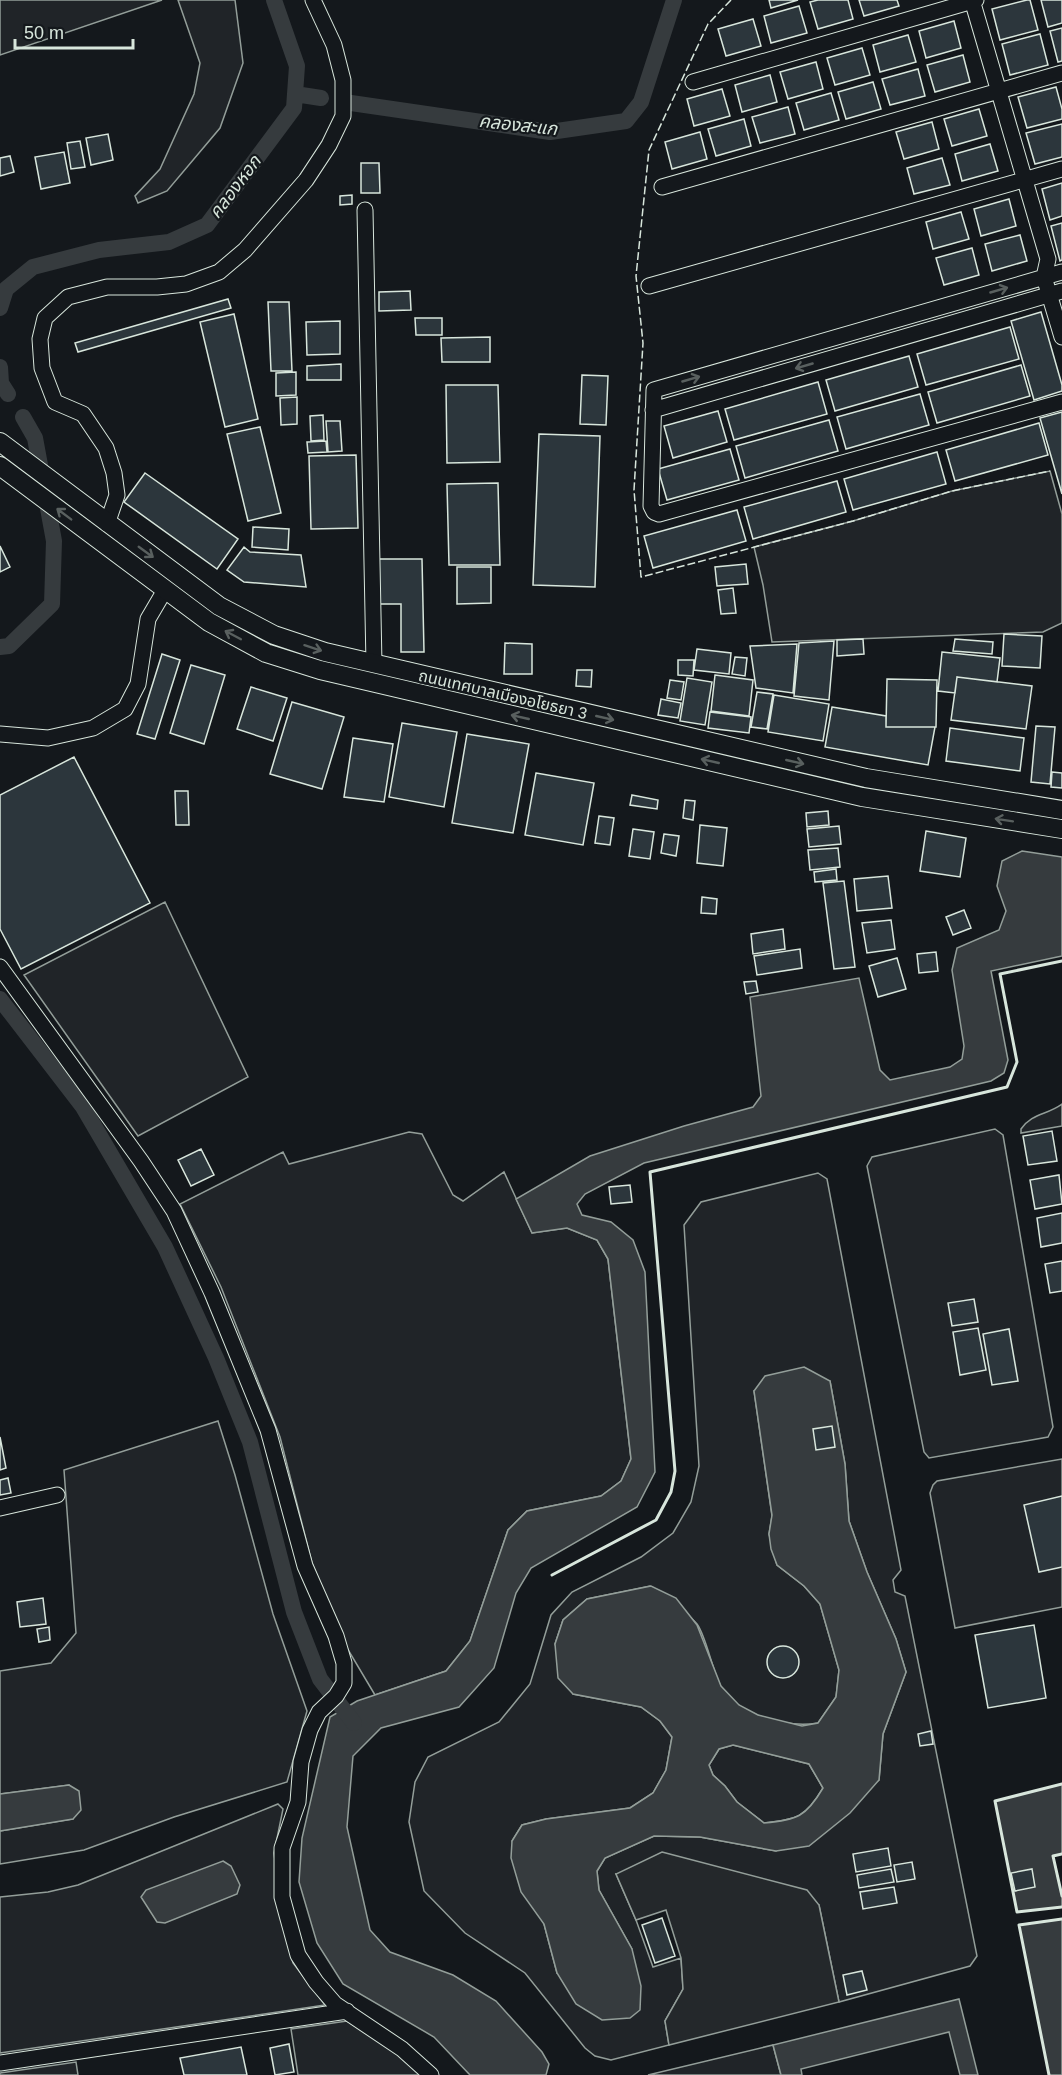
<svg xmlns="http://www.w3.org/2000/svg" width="1062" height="2075" font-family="Helvetica,'Noto Sans Thai',sans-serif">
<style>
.green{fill:#202428;stroke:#939e99;stroke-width:1.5;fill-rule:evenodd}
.parking{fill:#24282b;stroke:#939e99;stroke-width:1.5}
.water{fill:#363b3e;stroke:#939e99;stroke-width:1.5;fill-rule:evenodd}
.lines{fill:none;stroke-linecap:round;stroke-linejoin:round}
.canal{stroke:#363b3e;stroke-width:16}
.building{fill:#2c363c;stroke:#d8e6dc;stroke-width:1.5}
.minor-casing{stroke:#d8e6dc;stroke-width:17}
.tertiary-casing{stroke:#d8e6dc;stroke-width:20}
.minor{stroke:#14181c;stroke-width:15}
.tertiary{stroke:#14181c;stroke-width:18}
.fence{stroke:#d8e6dc;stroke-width:1.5;stroke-dasharray:8 3;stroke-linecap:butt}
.wall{stroke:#d8e6dc;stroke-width:3}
.oneway{stroke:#59605f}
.labels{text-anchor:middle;stroke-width:4.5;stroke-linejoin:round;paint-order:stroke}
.street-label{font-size:16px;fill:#d8e6dc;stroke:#14181c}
.water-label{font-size:18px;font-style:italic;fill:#d8e6dc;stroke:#14181c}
</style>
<rect width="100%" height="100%" fill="#14181c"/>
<path class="green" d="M0,0H162L0,55Z
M178,0H235L243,63L220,128L167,191L138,203L135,196L160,169L194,94L200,63Z
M1050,471L1062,514V623L1043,632L772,642L763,585L754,547L853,521L952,491Z
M165,902L248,1077L138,1136L24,975Z
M1062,1104V1126L1021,1133V1129C1032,1113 1047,1115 1062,1104Z
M995,1129L1003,1135L1053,1427L1048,1437L929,1458L924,1452L867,1166L872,1157Z
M409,1132L422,1134L453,1195L463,1201L504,1172L532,1233L567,1228L597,1240L608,1259L631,1459L621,1481L601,1496L527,1511L508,1530L470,1641L446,1671L375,1695L344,1643L312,1563L280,1437L221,1287L180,1204L283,1152L289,1164Z
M818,1173L827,1179L901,1570L893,1580L895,1592L905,1596L977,1956L970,1966L839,2002L819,1905L616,1874L636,1920L653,1967L681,1958L683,1989L665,2021L669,2045L611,2060L595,2056L585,2048L525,1973L465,1933L424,1891L409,1822L415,1782L428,1757L499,1722L530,1684L551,1615L572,1592L641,1557L673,1533L691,1502L699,1466L684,1225L701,1202ZM830,1381L845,1464L849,1521L867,1572L896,1639L906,1672L883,1734L879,1780L776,1851L700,1837L654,1836L605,1858L597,1871L599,1890L632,1949L557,1973L544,1924L512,1841L522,1825L546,1819L630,1808L653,1793L666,1770L672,1737L660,1721L641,1707L573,1694L555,1644L563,1620L587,1599L650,1586C663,1597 687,1612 697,1624C706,1636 712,1669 720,1685C736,1715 787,1728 818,1723L836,1697L839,1670L820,1604L804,1586L777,1565L769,1534L772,1516L754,1391Z
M218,1421L235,1475L273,1614L307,1711L287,1782L174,1817L84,1850L0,1864V1831L73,1819L69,1785L0,1794V1671L51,1663L76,1633L64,1470Z
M1062,1459V1607L955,1628L930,1493L933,1485L937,1481Z
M733,1745L809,1764L823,1788C806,1817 797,1820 764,1823L737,1802L725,1786L713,1775L709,1765L719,1749Z
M278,1804L283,1809L274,1853L284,1929L293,1963L325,2005L0,2053V1897L48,1892L78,1885Z
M347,2021L401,2056L423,2075H298L291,2029Z
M773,2045L781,2075H648Z
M76,2062L78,2075H0V2073Z"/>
<path class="parking" d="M662,1852L807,1890L819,1905L839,2002L669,2045L665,2021L683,1989L681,1958L666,1910L636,1920L616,1874Z"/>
<path class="water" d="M1022,851L1062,857V956L991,971L1008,1060L1004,1073L991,1081L644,1163L585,1194L577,1204L582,1215L611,1222L633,1240L645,1272L655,1472L637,1507L531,1568L516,1593L494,1668L459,1707L381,1728L353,1756L347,1827L370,1930L390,1952L453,1975L496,2001L542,2052L549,2064L546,2075H470L434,2037L343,1984L317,1943L299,1882L302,1838L330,1717L357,1701L446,1671L470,1641L508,1530L527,1511L601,1496L621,1481L631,1459L608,1259L597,1240L567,1228L532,1233L516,1199L590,1156L684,1126L753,1107L761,1096L750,997L859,978L880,1070L890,1080L950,1067L962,1059L964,1046L952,970L957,948L999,930L1006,911L997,886L1002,861Z
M804,1367L830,1381L845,1464L849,1521L867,1572L896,1639L906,1672L883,1734L879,1780L850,1813L809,1846L776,1851L700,1837L654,1836L605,1858L597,1871L599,1890L632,1949L641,1986L640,2010L630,2018L602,2020L576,2004L557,1973L544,1924L521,1892L511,1858L512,1841L522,1825L546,1819L630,1808L653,1793L666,1770L672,1737L660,1721L641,1707L573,1694L558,1678L555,1644L563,1620L587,1599L651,1586L676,1598L697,1625L721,1686L739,1705L758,1715L802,1726L818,1723L836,1697L839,1670L820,1604L804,1586L777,1565L771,1549L769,1534L772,1515L754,1391L765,1376ZM733,1745L809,1764L823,1788C806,1817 797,1820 764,1823L737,1802L725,1786L713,1775L709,1765L719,1749Z
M1062,1784V1854L1053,1856L1062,1896V1907L1017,1912L995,1801Z
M69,1785L79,1791L81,1810L73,1819L0,1831V1794Z
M223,1861L231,1866L240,1885L237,1894L165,1923L157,1922L141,1897L146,1890Z
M1062,1919V2075H1049L1019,1925Z
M959,1999L978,2075H960L949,2032L801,2069L802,2075H781L773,2045Z"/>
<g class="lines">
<path class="canal" d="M295,94L321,98
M351,103L550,132L626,121L641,102L674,0
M0,308L6,289L33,267L99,250L169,242L207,225L294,108L297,66L274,0
M0,367L1,383L8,394
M0,647L9,646L52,604L54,541L35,438L23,417
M0,999L83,1107L165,1247L216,1358L250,1442L294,1612L320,1679L354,1723"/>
</g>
<path class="building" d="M769,0H798L771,8Z
M818,0H848L853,19L818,29L810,2Z
M859,0H897L899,6L864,16Z
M1027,0H1030L1038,30L1000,40L992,9Z
M1041,0H1062V23L1048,27Z
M799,6L807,33L771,43L764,16Z
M753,19L761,46L726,56L718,29Z
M954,21L961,48L926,58L919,31Z
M1062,28V61L1058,62L1050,31Z
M1040,34L1048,65L1010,75L1002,44Z
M908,35L916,62L880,72L873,45Z
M862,48L870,75L835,85L827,58Z
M963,55L970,82L935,92L927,65Z
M816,62L823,89L788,99L780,72Z
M918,69L925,96L890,105L882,79Z
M770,75L777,102L742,112L735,85Z
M873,82L881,109L846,119L838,92Z
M1056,87L1062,109V119L1027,128L1018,97Z
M722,89L730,116L694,126L687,99Z
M831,93L839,120L804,130L796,103Z
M788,107L795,134L760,143L752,117Z
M979,109L987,136L952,146L944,119Z
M744,119L751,146L716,156L708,129Z
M932,122L939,149L904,159L896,132Z
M1062,124V157L1035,164L1026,133Z
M700,132L707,159L672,169L665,142Z
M108,134L113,160L91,165L86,138Z
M80,141L85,167L71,169L67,143Z
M990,144L998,171L962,181L955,154Z
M64,152L70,183L41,189L35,157Z
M10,156L14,172L0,176V158Z
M942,158L950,185L914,194L907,168Z
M361,163H379L380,193H361Z
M1062,183V216L1050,220L1042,189Z
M352,195V204L340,205V196Z
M1009,199L1016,226L981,236L974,209Z
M961,212L969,239L933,249L926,222Z
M1062,223V260L1060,261L1051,226Z
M1020,235L1027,261L992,271L985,244Z
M972,248L979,275L944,285L936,258Z
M410,291L411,310L379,311V292Z
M228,299L231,308L78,352L75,343Z
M268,302H289L292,371H271Z
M1041,312L1062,385V391L1034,400L1011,321Z
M234,314L258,419L225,427L200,322Z
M415,318H442V335H416Z
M340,321V354L307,355L306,322Z
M1010,327L1019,359L926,385L917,354Z
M490,337V362H442L441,338Z
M909,356L918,387L835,411L826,380Z
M341,364V380H307V366Z
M1021,365L1030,396L937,423L928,392Z
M296,372V395L276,396V373Z
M582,375L608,376L606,425L580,424Z
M818,382L827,414L734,440L725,409Z
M446,385H498L500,462L447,463Z
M920,394L929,425L846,449L837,417Z
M297,397V424L281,425L280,398Z
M718,411L727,442L673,458L664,426Z
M1062,412V494L1040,418Z
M323,415L324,440L311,441L310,416Z
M829,420L838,451L745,478L736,446Z
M326,421H340L342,451L328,452Z
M1039,423L1048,455L955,481L946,450Z
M260,427L281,513L248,521L227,434Z
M539,434L600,436L595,587L533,585Z
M326,441L327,452L308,453L307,442Z
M730,449L739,480L667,500L658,469Z
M937,452L946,484L853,510L844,479Z
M356,455L358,528L311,529L309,456Z
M145,473L238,539L217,569L124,502Z
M837,481L846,512L753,539L744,507Z
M498,483L500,565H449L447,484Z
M737,510L746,541L653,568L644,536Z
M253,527L289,529L288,550L252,547Z
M0,546L10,567L0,572Z
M244,547L250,552L301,555L306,587L244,582L227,570Z
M378,559H422L424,652H401V604H378Z
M746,564L748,584L717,586L715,567Z
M457,567H491V603L457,604Z
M733,588L736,613L721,614L718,590Z
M1004,634L1042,636L1040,668L1002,666Z
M863,639L864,654L837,656V640Z
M955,639L993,642L992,654L953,651Z
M834,641L829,700L794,696L799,643Z
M505,643L532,644V674H504Z
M797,644L793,693L756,688L750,646Z
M697,649L731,653L729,674L694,670Z
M942,652L1000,658L997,682L957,677L955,693L938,691Z
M162,654L180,660L155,739L137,734Z
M735,657L747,658L745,676L732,674Z
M678,660H694L693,676L678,675Z
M191,665L225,675L204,744L170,733Z
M577,670H592L591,687L576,686Z
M715,675L753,680L749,716L711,711Z
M957,677L1032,686L1026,729L951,720Z
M687,678L712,682L705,725L680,721Z
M887,679L937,680L936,727H886Z
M670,680L684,682L681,700L667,698Z
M251,687L287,698L273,741L237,729Z
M757,692L773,694L767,729L751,727Z
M774,695L829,704L823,741L768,732Z
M661,699L681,703L678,718L658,715Z
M292,702L344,717L322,789L270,774Z
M832,707L886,716V727H935L928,765L825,747Z
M710,712L751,717L749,733L708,728Z
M402,723L457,732L444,807L389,797Z
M1036,726L1055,727L1050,784L1031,782Z
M950,728L1024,738L1020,771L946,761Z
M467,734L529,744L513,833L452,823Z
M353,738L393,744L384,802L344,797Z
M74,757L150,903L21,969L0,929V795Z
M1052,772L1062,773V788L1051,787Z
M536,773L594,783L583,845L525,835Z
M175,791H188L189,825H176Z
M632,795L658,800L657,809L630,805Z
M685,800L695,801L693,820L683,818Z
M828,811L829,825L807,827L806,813Z
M599,816L614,818L610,845L595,843Z
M700,825L727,828L723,866L697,863Z
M839,826L841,844L809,847L807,829Z
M633,829L654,832L650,859L629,856Z
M926,831L966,838L960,877L920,871Z
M664,834L679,836L676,856L661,853Z
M838,848L840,867L810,870L808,850Z
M836,869L837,880L815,882L814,872Z
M888,876L892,908L857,911L854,879Z
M844,881L855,967L834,969L823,883Z
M702,897L717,899L716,914L701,913Z
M964,910L971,928L953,935L946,917Z
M891,920L895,949L867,953L862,923Z
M783,929L785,949L753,954L751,934Z
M800,949L802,968L757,975L754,956Z
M936,952L938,971L919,973L917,954Z
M897,958L906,989L878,997L869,966Z
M756,981L758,992L746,994L744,982Z
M1052,1131L1057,1161L1028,1165L1023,1136Z
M201,1149L214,1175L191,1186L178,1160Z
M1059,1175L1062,1204L1035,1209L1030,1180Z
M630,1185L632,1202L611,1204L609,1187Z
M1062,1213V1243L1041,1247L1037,1218Z
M1062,1261V1291L1050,1293L1045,1264Z
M974,1299L978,1322L952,1326L948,1303Z
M978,1328L986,1370L960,1375L953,1332Z
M1009,1329L1018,1381L992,1385L983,1334Z
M832,1426L835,1447L816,1450L813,1429Z
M0,1437L6,1468L0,1470Z
M8,1478L11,1493L0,1495V1480Z
M1062,1496V1567L1039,1572L1024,1505Z
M43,1598L46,1624L20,1627L17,1602Z
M1034,1625L1046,1698L988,1708L975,1635Z
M49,1627L50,1640L39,1642L37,1629Z
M767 1662a16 16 0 1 1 32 0a16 16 0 1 1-32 0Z
M931,1731L933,1744L920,1746L918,1734Z
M888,1848L891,1866L856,1872L853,1854Z
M912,1862L915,1879L897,1882L894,1865Z
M891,1869L894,1882L859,1888L857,1875Z
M1032,1869L1035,1887L1015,1891L1011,1873Z
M894,1887L897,1903L863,1909L860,1892Z
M662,1918L675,1956L655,1963L642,1925Z
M862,1971L867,1990L847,1995L843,1975Z
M289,2044L294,2072L275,2075L270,2048Z
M241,2047L247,2075H184L180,2058Z"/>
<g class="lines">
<defs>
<path id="minor" d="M972,0L1048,259L1044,277L1062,337
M693,82L976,0
M662,187L1062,73
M365,210L374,664
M1062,272L654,390L651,506L654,512L659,514L1062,402
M649,286L1062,169
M653,410L1062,291
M107,524L117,495L114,473L106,448L83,414L55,402L42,368L40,339L45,318L68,297L107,287H157L186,284L219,272L245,250L306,180L329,145L343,116V80L334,45L313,0
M0,734L48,738L93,728L125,709L138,684L148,619L165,590
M0,967L141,1161L174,1211L212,1293L268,1430L305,1566L336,1636L344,1663V1683L336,1696L319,1712L310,1730L301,1762L298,1802L282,1848V1897L298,1955L316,1982L335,2004L402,2049L431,2075
M0,1508L57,1495
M0,2063L347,2011"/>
<path id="tertiary" d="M0,442L219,606L274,635L325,652L866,778L1062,810
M0,466L209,622L266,653L320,670L862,797L1062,829"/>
</defs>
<use href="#minor" class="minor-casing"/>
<use href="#tertiary" class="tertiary-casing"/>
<use href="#minor" class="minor"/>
<use href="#tertiary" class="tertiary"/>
<path class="fence" d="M731,0L708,24L649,150L636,276L643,343L634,490L641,577L853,521L952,491L1050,471"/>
<path class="wall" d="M552,1575L656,1520L671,1492L675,1471L650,1172L1007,1087L1017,1062L1000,974L1062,961
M1062,1784L995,1801L1017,1912L1062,1907
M1062,1854L1053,1856L1062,1896
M1049,2075L1019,1925L1062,1919"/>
</g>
<defs><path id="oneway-shaft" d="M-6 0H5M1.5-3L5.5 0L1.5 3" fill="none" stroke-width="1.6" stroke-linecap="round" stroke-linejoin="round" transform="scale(1.5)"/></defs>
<g class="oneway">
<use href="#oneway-shaft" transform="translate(999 290) rotate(-16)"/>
<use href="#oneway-shaft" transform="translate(804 366) rotate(164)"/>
<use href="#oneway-shaft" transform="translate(691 379) rotate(-16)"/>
<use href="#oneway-shaft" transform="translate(64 514) rotate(-143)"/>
<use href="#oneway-shaft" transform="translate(146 552) rotate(36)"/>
<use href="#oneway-shaft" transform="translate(233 635) rotate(-152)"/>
<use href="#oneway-shaft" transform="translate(313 648) rotate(18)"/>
<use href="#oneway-shaft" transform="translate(520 717) rotate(-167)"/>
<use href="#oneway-shaft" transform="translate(605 718) rotate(13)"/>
<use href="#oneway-shaft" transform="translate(710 761) rotate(-167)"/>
<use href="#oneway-shaft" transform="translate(795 762) rotate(13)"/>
<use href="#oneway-shaft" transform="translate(1004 820) rotate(-171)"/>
</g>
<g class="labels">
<g class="street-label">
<text transform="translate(503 694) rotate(13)" y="6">ถนนเทศบาลเมืองอโยธยา 3</text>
</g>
<g class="water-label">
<text transform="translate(518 125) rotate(6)" y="6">คลองสะแก</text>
<text transform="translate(235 187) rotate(-53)" y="6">คลองหอก</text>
</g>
</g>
<path d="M15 39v9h118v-9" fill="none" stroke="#d8e6dc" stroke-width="3"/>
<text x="24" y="39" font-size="18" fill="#d8e6dc" stroke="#14181c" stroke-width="4.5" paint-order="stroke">50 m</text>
</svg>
